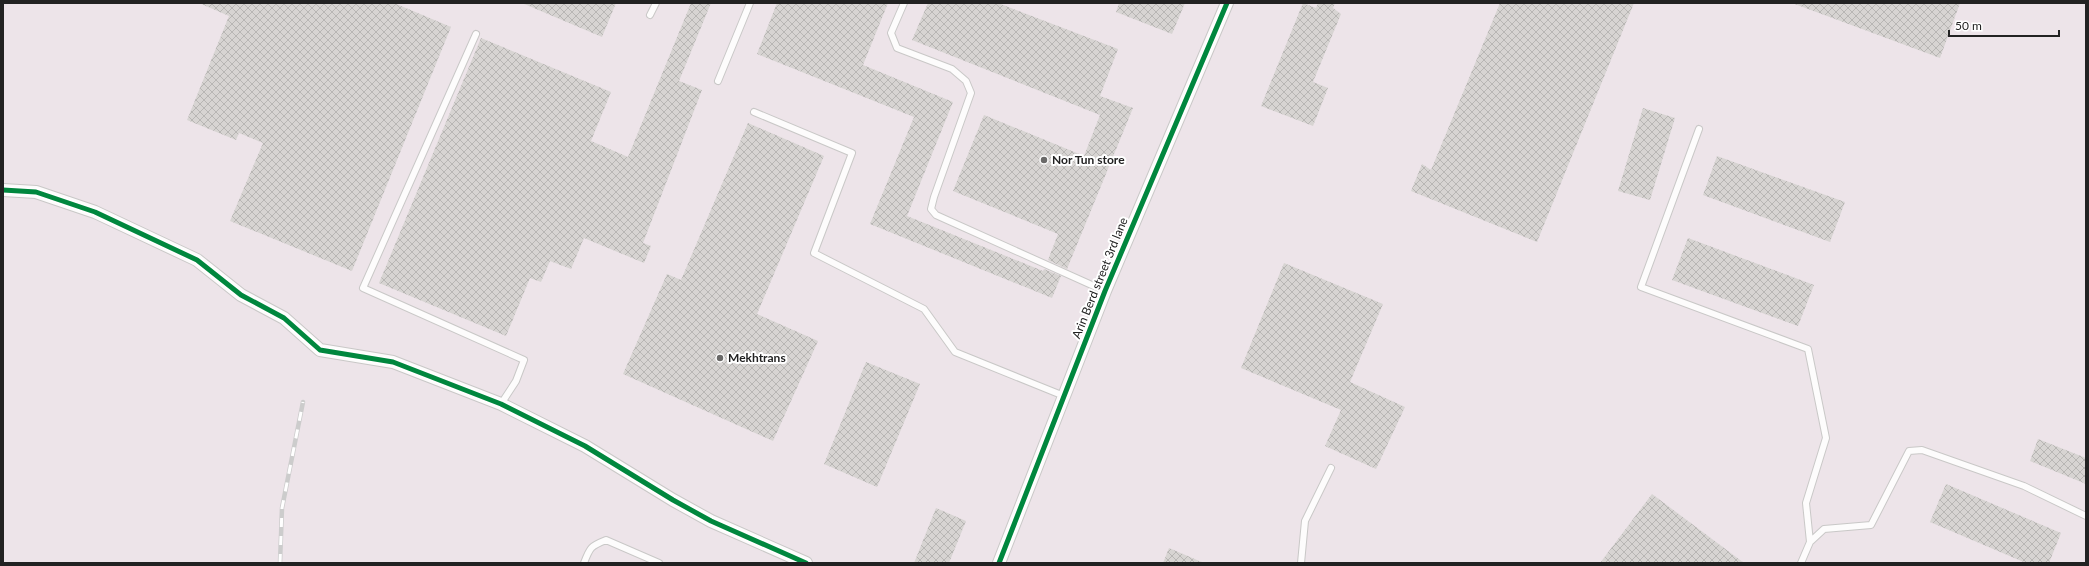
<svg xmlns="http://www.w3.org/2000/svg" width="2089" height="566" font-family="Lato,sans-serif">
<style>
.industrial{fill:#ede4e9}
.building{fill:url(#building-cross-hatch)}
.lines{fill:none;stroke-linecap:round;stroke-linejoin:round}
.lane-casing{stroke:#c9c8c7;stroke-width:8}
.street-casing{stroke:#c9c8c7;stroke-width:14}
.lane{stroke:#fdfcfc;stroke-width:6}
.street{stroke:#fdfcfc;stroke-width:12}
.rail-casing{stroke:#ccc;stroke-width:4.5}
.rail{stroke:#fff;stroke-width:3;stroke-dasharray:9;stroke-linecap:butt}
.cycleway-casing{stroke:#fff;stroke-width:8}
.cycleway{stroke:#00873e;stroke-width:5}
.poi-dot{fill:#6a6968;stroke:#fff;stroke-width:1.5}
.labels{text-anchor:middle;stroke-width:4;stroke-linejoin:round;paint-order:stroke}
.poi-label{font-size:12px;font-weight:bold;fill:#222;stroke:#fff;text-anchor:start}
.street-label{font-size:12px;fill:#222;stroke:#fff}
</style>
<defs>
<pattern id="building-cross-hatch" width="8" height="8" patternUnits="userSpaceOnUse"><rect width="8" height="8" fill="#d7d4d2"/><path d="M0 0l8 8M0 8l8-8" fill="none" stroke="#b8b6b4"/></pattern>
</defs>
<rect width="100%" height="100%" fill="#f0eeeb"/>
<path class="industrial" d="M3,3H2086V563H3Z"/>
<path class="building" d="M199,3H394L451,27L352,271L230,221L263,143L239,133L236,140L187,120L229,16Z
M522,3H616L602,37Z
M691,3H711L679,81L702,90L643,243L651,246L644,263L584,238L571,269L550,261L541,282L530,278L506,336L379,283L481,38L611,92L591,141L628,157Z
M777,3H888L863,65L953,102L907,216L1043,271L1044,269L1061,276L1052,298L870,224L914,117L757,54Z
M928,3H998L1118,49L1100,96L1133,108L1067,269L1048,260L1058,234L953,191L984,115L1084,156L1100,115L912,40Z
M1119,3H1185L1172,34L1116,12Z
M1303,3L1316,8L1318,3H1335L1333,8L1341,14L1313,82L1328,88L1313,126L1261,106Z
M1500,3H1634L1537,242L1411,191L1422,164L1431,170Z
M1792,3H1960L1940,58Z
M1643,108L1675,118L1650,200L1618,191Z
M748,123L824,156L757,314L818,341L773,441L623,374L667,274L681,280Z
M1717,156L1845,202L1830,242L1703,195Z
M1688,238L1814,285L1798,326L1672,280Z
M1284,263L1383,304L1350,382L1405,407L1376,469L1325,446L1341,410L1241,368Z
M866,362L920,384L877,487L824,464Z
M2038,439L2086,458V484L2030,461Z
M1946,484L2061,533L2049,563H2026L1930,522Z
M1652,494L1744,563H1600Z
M936,508L966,521L949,563H914Z
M1169,548L1204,563H1163Z"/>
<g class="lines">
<defs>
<path id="lane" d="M904,3L891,33L897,48L952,69L966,81L971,93L934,197L931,209L936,215L1105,291
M650,15L656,3
M476,34L363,288L524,360L516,381L501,404
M718,81L750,3
M754,112L852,153L814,253L924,309L955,352L1064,396
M1699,129L1641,287L1808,349L1826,438L1806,503L1810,542
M584,563C590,547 591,546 606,540L659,563
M1301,563L1305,521L1331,468
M1801,563L1810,542L1824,529L1871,525L1909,451L1922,450L2024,486L2086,516"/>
<path id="street" d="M3,190L36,192L95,212L197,260L241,295L284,318L320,350L393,362L501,404L585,446L673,500L711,521L806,563
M999,563L1105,291L1227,3"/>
</defs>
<use href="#lane" class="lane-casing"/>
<use href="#street" class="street-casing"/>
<use href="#lane" class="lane"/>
<use href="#street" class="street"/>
<defs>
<path id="rail" d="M280,563L282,508L303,402"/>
</defs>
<use href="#rail" class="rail-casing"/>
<use href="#rail" class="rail"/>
<defs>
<path id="cycleway" d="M3,190L36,192L95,212L197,260L241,295L284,318L320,350L393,362L501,404L585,446L673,500L711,521L806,563
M999,563L1105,291L1227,3"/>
</defs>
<use href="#cycleway" class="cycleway-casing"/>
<use href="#cycleway" class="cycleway"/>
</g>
<g class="poi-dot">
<circle cx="1044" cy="160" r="4"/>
<circle cx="720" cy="358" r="4"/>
</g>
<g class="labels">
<g class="poi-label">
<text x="1052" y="164">Nor Tun store</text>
<text x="728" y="362">Mekhtrans</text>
</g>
<g class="street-label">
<text transform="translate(1100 278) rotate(-68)" y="4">Arin Berd street 3rd lane</text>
</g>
</g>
<rect width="2089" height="566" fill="none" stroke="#222222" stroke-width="8"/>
<path d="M1949 30v6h110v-6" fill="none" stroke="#222222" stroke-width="2"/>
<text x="1955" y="30" font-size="12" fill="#222222" stroke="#ffffff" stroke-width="3" paint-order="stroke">50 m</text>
</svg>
